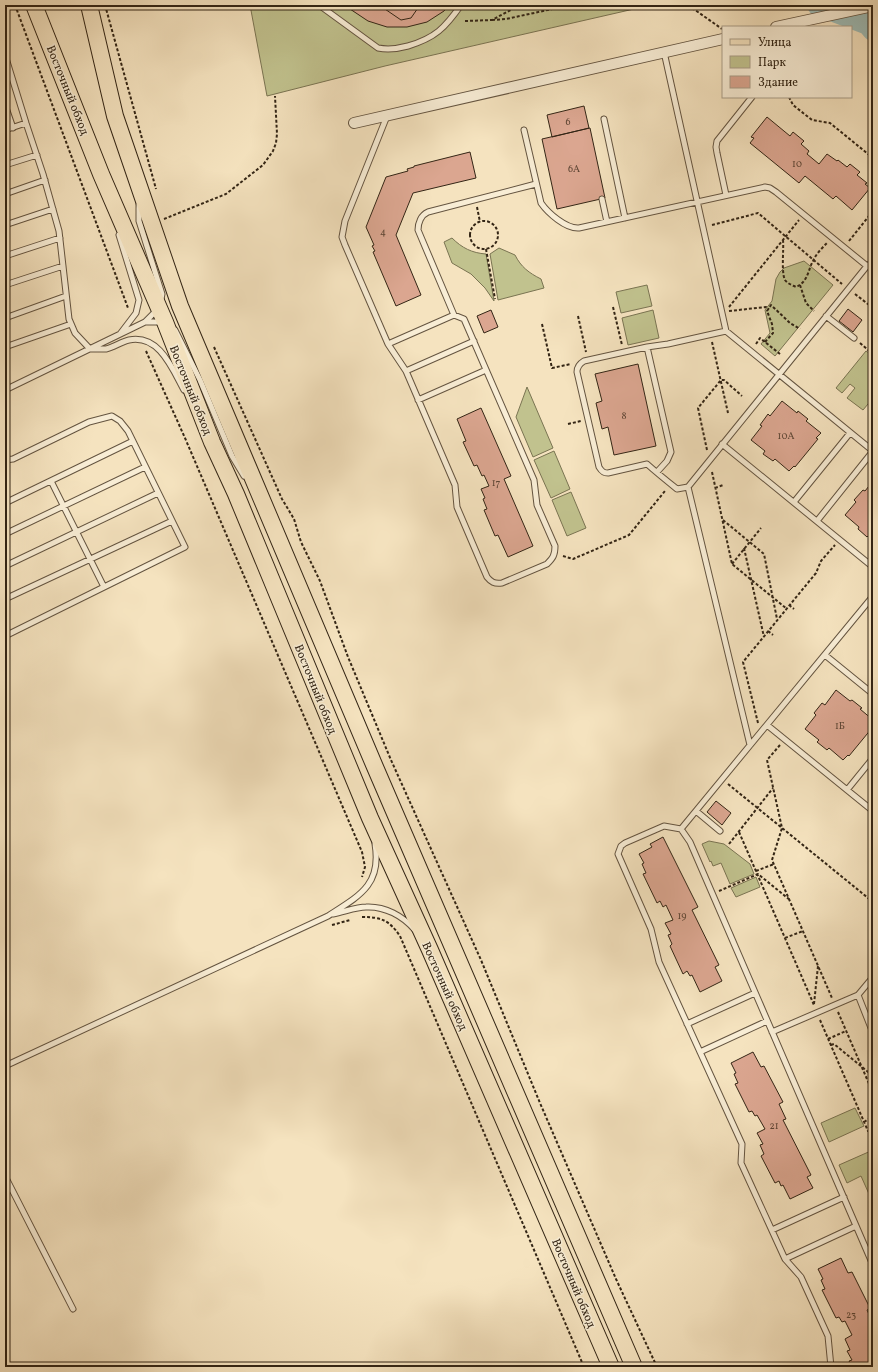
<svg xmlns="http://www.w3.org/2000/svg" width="878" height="1372" font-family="Vollkorn,serif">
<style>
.green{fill:#c1c28e;stroke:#7a7452}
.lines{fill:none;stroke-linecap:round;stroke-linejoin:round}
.river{stroke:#9ebdb8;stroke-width:22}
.building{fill:#dba690;stroke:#332515}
.service-casing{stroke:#645440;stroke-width:7}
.minor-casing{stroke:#645440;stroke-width:12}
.primary-casing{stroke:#332515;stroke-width:18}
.path{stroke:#332515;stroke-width:2;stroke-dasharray:3 2;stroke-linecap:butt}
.service{stroke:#f8edd5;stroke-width:5}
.minor{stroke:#f8edd5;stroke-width:10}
.primary{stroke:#f5e3bf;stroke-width:16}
.labels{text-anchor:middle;stroke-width:3;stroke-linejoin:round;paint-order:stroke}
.number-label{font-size:10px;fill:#5d4534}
.street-label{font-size:12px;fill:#332515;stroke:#f8edd5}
</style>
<rect width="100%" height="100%" fill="#f5e3bf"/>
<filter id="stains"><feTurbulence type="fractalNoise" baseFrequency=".005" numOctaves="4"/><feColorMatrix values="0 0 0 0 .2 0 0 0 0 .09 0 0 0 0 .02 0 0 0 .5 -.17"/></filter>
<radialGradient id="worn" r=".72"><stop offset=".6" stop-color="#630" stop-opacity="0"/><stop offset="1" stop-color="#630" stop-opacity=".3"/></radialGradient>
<path class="green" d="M250,5H645L647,6L385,66L267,96Z
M452,238C462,248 472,253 486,254L494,301L485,288L471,274L452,263L444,242Z
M499,248L515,255C521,267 529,273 541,279L544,288L498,300L490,254Z
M804,261L833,285L775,356L761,344L770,333L765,310L772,301L776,279L780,272L784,268Z
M647,285L652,306L621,313L616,292Z
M653,310L659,338L628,345L622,318Z
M866,351L873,356V398L863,410L847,398L855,388L850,384L842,393L836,388Z
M527,387L553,448L533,457L516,417Z
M554,451L570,489L551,498L534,460Z
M571,492L586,528L567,536L552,500Z
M709,841L724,844L750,864L754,874L730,884L721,863L713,866L711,861L710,862L702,844Z
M756,877L760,887L736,897L731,888Z
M855,1108L864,1126L829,1142L821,1123Z
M873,1150V1203L861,1176L847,1183L839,1165Z"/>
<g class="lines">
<path class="river" d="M818,5L868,24L873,30"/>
</g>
<path class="building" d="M344,5H449L444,11L427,22L407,27H387L368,21Z
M379,5H420L411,18L401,20Z
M584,106L589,128L552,137L547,115Z
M767,117L790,136L793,132L804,141L801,144L809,151L807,154L819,164L827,154L837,161L838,160L847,167L850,164L860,172L857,175L867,183L865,184L870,188L852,210L836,196L833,199L805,176L799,183L750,143L754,138L751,137Z
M590,128L605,198L557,209L542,139Z
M470,152L476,178L413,193L396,235L421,295L396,306L373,252L375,251L372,246L374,245L366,227L386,177L408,171L407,169L414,167V166Z
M848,309L862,320L853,332L839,321Z
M491,310L498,327L484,333L477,316Z
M638,364L656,446L614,455L608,427L602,429L596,403L602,401L595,374Z
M782,401L797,413L798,411L808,419L806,421L821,433L816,438L818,439L795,467L794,466L789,471L775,459L773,461L763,454L765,451L751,440L762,426L760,425L768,414L770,416Z
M481,408L511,476L504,479L533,546L508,557L498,535L495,536L484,510L487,509L483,499L485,498L481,489L489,486L484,475L482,476L477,465L474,466L463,442L466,441L457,419Z
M873,481V538L869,535L867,537L858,529L859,527L845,515L856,502L854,500L863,490L865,491Z
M836,690L850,701L852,700L862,708L860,709L873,720V724L870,727L872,728L849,756L848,755L843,760L829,748L827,750L817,742L819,740L805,729L816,715L814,713L822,703L825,705Z
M716,801L731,813L722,825L707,812Z
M663,837L698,907L692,910L719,965L715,967L722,981L700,992L692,975L690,976L687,971L683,974L670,946L672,944L668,935L671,934L665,923L673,920L666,905L663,907L660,901L657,903L643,874L646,873L642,864L644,863L639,854L652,847L650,844Z
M753,1052L761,1067L764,1066L783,1102L779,1104L786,1119L783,1120L811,1175L807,1177L813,1188L790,1199L783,1185L781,1186L779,1181L775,1183L761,1156L764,1154L760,1145L763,1144L757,1133L765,1129L757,1115L755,1116L752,1111L749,1112L735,1084L738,1083L734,1074L736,1073L731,1063Z
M841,1258L848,1273L852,1272L870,1308L867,1310L873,1323V1325L871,1326L873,1331V1367H852L849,1361L852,1360L847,1351L850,1350L845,1339L852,1335L845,1321L842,1322L839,1317L836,1318L822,1290L825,1289L821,1280L823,1279L818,1269Z"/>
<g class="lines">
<defs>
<path id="service" d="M319,5L378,48C389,50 397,49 408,46C435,38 445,28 461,5
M664,52L726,331L873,451
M5,55L26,123L43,174L59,231L69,319L75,333L90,349C95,349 101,349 106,349C114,347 121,342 129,340C159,334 172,368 184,390
M5,105L13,128
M387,116L345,221L342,237L345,245L388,344L406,371L455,485L457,507L487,577C491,582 494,584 502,583L547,564C553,558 555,555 555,546L537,505L534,480L464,319L454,315L388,344
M604,119L625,218
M5,130L26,123
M524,130L541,203C548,213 566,229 579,228L765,187L770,188L776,192L867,266
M5,165L37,155
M5,194L45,180
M726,195L717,153L716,147L717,141L752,97
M602,199L607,222
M139,205V221L162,294L161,299
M5,225L53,209
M119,235L139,300L136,313L120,334
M5,256L60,238
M5,285L63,266
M454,315L418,230C418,223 421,215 428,212L536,184
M826,316L854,338
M5,318L66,296
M145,322H162
M175,330L200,380L232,456L244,476
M5,347L71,324
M647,347L668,344L726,331
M406,371L474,341
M5,390L145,322L157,310
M418,400L486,370
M722,444L873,567
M5,460L13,459L89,422L112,416L120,421L128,431L185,547L5,636
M657,472L667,461L671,452L647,347L584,361C579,364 577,367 577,372L599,467C602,472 604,473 608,473L647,464C657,473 667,481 677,489L688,487
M51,481L104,587
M794,502L850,433
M5,503L133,441
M817,521L873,451
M5,534L145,467
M5,566L158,493
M5,599L172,521
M825,655L873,694
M767,725L873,811
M750,745L688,487L867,266L873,262
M847,790L873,758
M696,811L720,831
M681,829L690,842L873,1265
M333,914C344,912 356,907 366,907C385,906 403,916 415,930
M858,995L873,1033
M687,1024L755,993
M772,1032L858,995L873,977
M700,1052L767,1021
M5,1066L328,916C359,896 382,885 375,844
M5,1176L73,1309
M772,1230L844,1197
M785,1259L856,1226
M831,1367L828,1336L801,1277L785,1259L741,1163L742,1144L659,962L651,929L618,854L621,846L625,843L664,826L681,829L873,596"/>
<path id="minor" d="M776,27L873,6
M354,123L723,39"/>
<path id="primary" d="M34,5L101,174L165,322L212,442L236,494L370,818L430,950L611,1367
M89,5L115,116L180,306L375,767L634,1367"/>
</defs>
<use href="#service" class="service-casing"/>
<use href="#minor" class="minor-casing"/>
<use href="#primary" class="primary-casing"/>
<path class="path" d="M15,5L128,308
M105,5L156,189
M688,5L722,29
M492,20L506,19L571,5
M465,21L492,20L520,5
M789,97L793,105L812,120L830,123L873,158
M477,207L480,222
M164,219L226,194L263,165L273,151L276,143L277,134L275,96
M470 235a14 14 0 1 1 28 0a14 14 0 1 1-28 0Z
M712,225L758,213L842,284
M783,240C784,249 781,272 785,280C788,284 792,285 796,287C808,282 808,270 813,261C816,254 822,248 827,243
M849,241L873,211
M869,243L873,226
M486,249L495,299
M800,285L806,303L814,311
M855,294L873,308
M613,307L622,345
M729,307L799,220
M729,311L766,307L769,309
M578,316L586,352
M542,324L552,368L571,364
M712,342L728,413
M765,342L773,333L772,324L767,311L771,305L790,323L800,329
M860,343L873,354
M756,344L760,338L780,354
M214,347L282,499L294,519L301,542L320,581L348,657L391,760L481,960L540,1103L616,1279L657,1367
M146,351L185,438L362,852L365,867L362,877
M568,424L581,421
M707,450L698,408L721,380H724L742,396
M712,472L732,564L787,609
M715,488L723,485
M723,520L764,554L777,619
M744,548L764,637
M563,556L573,559L629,535L665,491
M732,564L761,528
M789,605L794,609
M768,631L773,635
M758,723L743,662L816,573L821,561L835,545
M780,745L767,760L782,828L772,860L832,998
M728,784L873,902
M739,832L814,1005
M729,844L773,788
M756,871L774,864
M719,891L758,874L790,900
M362,917C381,917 389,920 400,936L584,1367
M332,925L350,920
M785,938L803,931
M814,1004L818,966
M838,1012L873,1093
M820,1020L868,1131L873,1132
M828,1039L846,1031
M831,1045L834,1044L873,1076
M864,1122L873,1116"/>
<use href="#service" class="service"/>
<use href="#minor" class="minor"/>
<use href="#primary" class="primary"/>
</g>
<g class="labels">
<g class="number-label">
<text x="568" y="125">6</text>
<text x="797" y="167">10</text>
<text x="574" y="172">6А</text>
<text x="383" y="235">4</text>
<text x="624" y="419">8</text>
<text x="786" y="439">10А</text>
<text x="496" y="486">17</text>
<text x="840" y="729">1Б</text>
<text x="682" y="919">19</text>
<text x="774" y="1129">21</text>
<text x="851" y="1318">23</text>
</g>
<g class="street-label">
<text transform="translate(68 90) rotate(68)" y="4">Восточный обход</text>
<text transform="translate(191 390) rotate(68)" y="4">Восточный обход</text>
<text transform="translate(316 689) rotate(68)" y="4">Восточный обход</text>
<text transform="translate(445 986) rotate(66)" y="4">Восточный обход</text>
<text transform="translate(574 1283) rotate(67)" y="4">Восточный обход</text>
</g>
</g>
<rect width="878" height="1372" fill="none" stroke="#f5e3bf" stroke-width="20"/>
<rect x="6" y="6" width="866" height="1360" fill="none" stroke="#332515" stroke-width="2"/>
<rect x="10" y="10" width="858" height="1352" fill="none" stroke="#332515"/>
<rect x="722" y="26" width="130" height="72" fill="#f8edd5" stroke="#a99d88"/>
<rect x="730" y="39" width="20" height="6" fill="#f5e3bf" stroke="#a99d88"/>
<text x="758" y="46" font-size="12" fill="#332515">Улица</text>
<rect x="730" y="56" width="20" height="12" fill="#c1c28e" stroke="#a99d88"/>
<text x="758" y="66" font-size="12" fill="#332515">Парк</text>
<rect x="730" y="76" width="20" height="12" fill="#dba690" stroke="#a99d88"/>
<text x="758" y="86" font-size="12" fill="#332515">Здание</text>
<rect width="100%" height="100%" filter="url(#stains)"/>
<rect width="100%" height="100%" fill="url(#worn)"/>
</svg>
